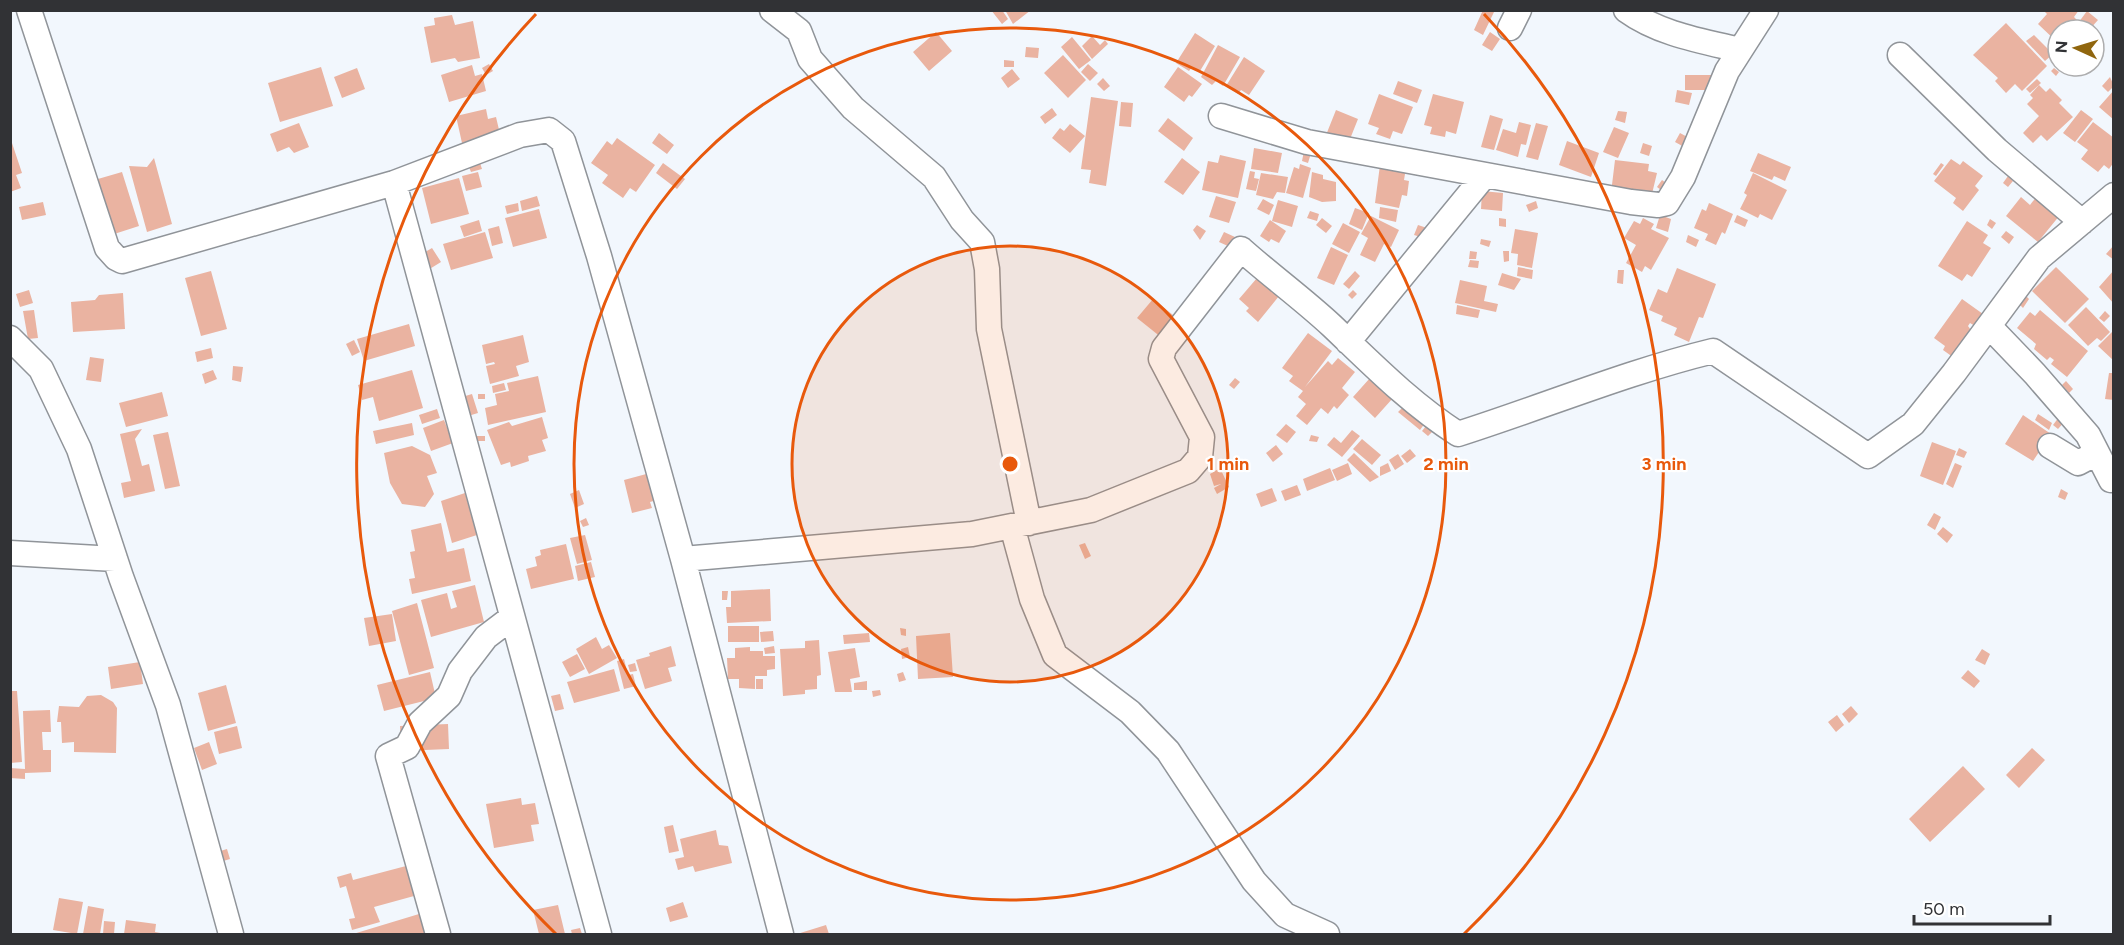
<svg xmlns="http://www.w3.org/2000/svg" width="2124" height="945" font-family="Figtree,sans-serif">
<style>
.building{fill:#eab3a1}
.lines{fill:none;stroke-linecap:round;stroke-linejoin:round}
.minor-casing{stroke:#909499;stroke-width:27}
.minor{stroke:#fff;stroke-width:24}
.ring{fill:none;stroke:#e8590c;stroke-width:3}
.centre{fill:#e8590c;stroke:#fff;stroke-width:3}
.ring-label{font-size:18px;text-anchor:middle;font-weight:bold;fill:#e8590c;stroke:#fff;stroke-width:4.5;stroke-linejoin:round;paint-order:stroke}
</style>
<rect width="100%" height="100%" fill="#f2f7fd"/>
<path class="building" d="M991,10H1002L1008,19L1002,24Z
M1005,10H1031L1013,24Z
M1483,10L1494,12L1483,35L1474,30Z
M2043,10H2079L2074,17L2077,20L2067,30H2058L2057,42L2038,24L2047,14Z
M2087,11L2098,20L2089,30H2073Z
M452,15L455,25L473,21L480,58L458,62L455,58L431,63L424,27L435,25L434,18Z
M2006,23L2047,66L2022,91L2015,84L2006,93L1995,81L1998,78L1973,55Z
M936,32L952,51L929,71L913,52Z
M1490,32L1500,39L1492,51L1482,45Z
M1195,33L1215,46L1200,71L1192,67L1189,71L1176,63Z
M2034,35L2053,54L2045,61L2026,41Z
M1092,36L1100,45L1105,40L1108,44L1092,59L1082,46Z
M1072,37L1091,60L1079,69L1061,47Z
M2094,38L2103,48L2094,57Z
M1218,45L1240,57L1223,86L1216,81L1212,85L1201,77Z
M1026,47L1039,48L1038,58L1025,57Z
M1063,55L1086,80L1068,98L1044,73Z
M1244,57L1265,71L1249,95L1241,90L1238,94L1226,86Z
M1004,60L1014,61V67H1004Z
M489,64L493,71L486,75L482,68Z
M1088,64L1098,73L1090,81L1081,72Z
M472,65L475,76L482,74L486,91L449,102L441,75Z
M2068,66H2085L2076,74Z
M321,67L333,106L280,122L268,83Z
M1178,67L1202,84L1192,97L1189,95L1184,102L1164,87Z
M357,68L365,89L342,98L334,77Z
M2054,68L2059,72L2056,76L2051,71Z
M1012,69L1020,79L1008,88L1001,78Z
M1685,75H1713L1712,90H1685Z
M2110,77L2114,86L2108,92L2102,86Z
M1103,78L1110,86L1104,91L1097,84Z
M2037,79L2041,83L2030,93L2026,89Z
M1398,81L1422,90L1417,103L1393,94Z
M2039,85L2046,92L2050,88L2062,100L2059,103L2073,117L2047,141L2041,135L2033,143L2023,133L2039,116L2027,104L2033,98L2030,95Z
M1677,90L1692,93L1689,105L1675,102Z
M2114,90V120L2099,107Z
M1379,94L1413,107L1402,134L1393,131L1390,139L1376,134L1379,128L1368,124Z
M1433,94L1464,102L1456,134L1446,131L1445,137L1430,134L1432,127L1424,125Z
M1091,97L1118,101L1106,186L1089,183L1091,170L1081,169Z
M1121,102L1133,103L1131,127L1119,126Z
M1052,108L1057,115L1045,124L1040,117Z
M486,109L488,119L496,117L500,134L462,143L456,116Z
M1336,110L1358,119L1348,144L1326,135Z
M2081,110L2093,119L2075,142L2063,133Z
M1618,111L1627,112L1625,123L1615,120Z
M1490,115L1503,119L1494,150L1481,147Z
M1168,118L1193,138L1184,151L1158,131Z
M1519,122L1531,125L1526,145L1521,144L1518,157L1496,150L1503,129L1516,133Z
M2093,122L2114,138V162L2109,169L2104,165L2098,172L2081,159L2088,150L2077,142Z
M299,123L309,147L294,153L289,147L277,152L270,134Z
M1536,123L1548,126L1538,160L1526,157Z
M1070,124L1085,136L1070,153L1052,138L1060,128L1064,131Z
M1614,127L1629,133L1618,158L1603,152Z
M659,133L674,145L667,154L652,143Z
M1680,133L1691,139L1686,148L1675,142Z
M617,138L655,165L636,192L630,188L623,198L602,183L608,175L591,163L607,141L612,145Z
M1567,141L1599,153L1591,177L1559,165Z
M12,143L22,173L16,175L21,188L10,192Z
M1643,143L1652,146L1649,156L1640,153Z
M1254,148L1282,153L1278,173L1251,169Z
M1304,151L1311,153L1308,163L1302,161Z
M1758,153L1791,167L1785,181L1774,176L1772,180L1750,171Z
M1220,155L1246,161L1238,198L1202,190L1208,161L1218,163Z
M154,158L172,224L147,232L129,166L147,167Z
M1182,158L1200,172L1183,195L1164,182Z
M1951,159L1960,165L1963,161L1983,176L1975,186L1979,190L1963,211L1953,203L1956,198L1934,181Z
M1615,160L1649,164L1648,171L1657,173L1651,198L1611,193Z
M480,163L482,169L471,172L469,167Z
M663,163L685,179L677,189L656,173Z
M1941,163L1944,165L1936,176L1933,174Z
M1300,164L1311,168L1303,198L1286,193L1294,167L1299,169Z
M1380,165L1406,168L1404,180L1409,181L1407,196L1402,195L1399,208L1375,203Z
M1250,171L1255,172L1254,178L1259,179L1256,191L1246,189Z
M122,172L139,226L108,236L91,181Z
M478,172L482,187L466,191L462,176Z
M1312,172L1323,175V179L1336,182V201L1322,202L1309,197Z
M1261,173L1288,177L1285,193L1277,192L1273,199L1256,195Z
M1753,173L1787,190L1772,220L1760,214L1758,218L1740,209L1747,195L1744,193Z
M2008,176L2013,181L2008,187L2003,183Z
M459,178L469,214L431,224L422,188Z
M1662,180L1666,183L1661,190L1657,187Z
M1482,191L1503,193L1502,211L1481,209Z
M537,196L540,206L522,211L520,201Z
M1216,196L1236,202L1229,223L1209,217Z
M2037,196L2060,215L2038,242L2006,216L2021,197L2030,205Z
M1263,199L1274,205L1269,215L1257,209Z
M1278,200L1298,206L1292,227L1272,221Z
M1536,201L1538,208L1529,212L1526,205Z
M43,202L46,215L22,220L19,207Z
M518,203L519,211L507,214L505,206Z
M1709,203L1733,214L1725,234L1722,232L1716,245L1705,240L1708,234L1694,228L1702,209L1706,211Z
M1380,207L1398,210L1396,222L1379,218Z
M1355,208L1369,213L1362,230L1349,224Z
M539,209L547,238L513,247L505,218Z
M1310,211L1319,214L1317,221L1307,218Z
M1660,215L1671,219L1668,232L1656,228Z
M1737,215L1748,220L1745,227L1734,222Z
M1371,216L1399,230L1391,247L1384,244L1375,262L1360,255L1368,238L1361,234Z
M1322,218L1332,226L1326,233L1316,225Z
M1499,218L1506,219V227L1499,226Z
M1643,218L1654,224L1651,229L1669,238L1651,270L1645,266L1642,272L1626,263L1636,245L1624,238L1634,221L1640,224Z
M1990,219L1996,223L1992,229L1987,225Z
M479,220L482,231L464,237L460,226Z
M1270,220L1286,231L1279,243L1271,239L1269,242L1260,236Z
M1967,221L1988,235L1983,243L1991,248L1972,277L1967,274L1962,281L1938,266Z
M1343,223L1360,232L1349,253L1332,244Z
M1197,225L1206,231L1200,240L1193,230Z
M1418,225L1430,229L1424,238L1414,235Z
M499,226L503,243L492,246L488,229Z
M1515,229L1538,233L1532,268L1517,265L1518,254L1511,253Z
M2006,231L2014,237L2009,244L2001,237Z
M485,232L493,258L451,270L443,244Z
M1224,232L1235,237L1230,247L1219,242Z
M1688,235L1699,240L1696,247L1686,242Z
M1481,239L1491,241L1489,247L1480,244Z
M2114,245V260L2106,254Z
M1331,247L1348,255L1334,285L1317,278Z
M432,248L441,262L428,270L420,255Z
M1470,251L1477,252L1476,259H1469Z
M1503,251H1509V261L1504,262Z
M1470,260L1479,261L1478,268L1468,267Z
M1518,267L1533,270L1532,279L1517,276Z
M2056,267L2089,299L2065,323L2032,291Z
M1677,268L1716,284L1703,318L1699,317L1689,342L1674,335L1677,328L1661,321L1663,316L1649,310L1658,289L1667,293Z
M1618,270H1624L1623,284L1617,283Z
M2114,270V304L2099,287Z
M211,271L227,329L201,336L185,278Z
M1355,271L1360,276L1349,289L1343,284Z
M1502,273L1521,279L1514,290L1498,285Z
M1257,278L1279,296L1258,322L1246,311L1249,308L1239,299Z
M1460,280L1487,286L1484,301L1498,304L1496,312L1455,303Z
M29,290L33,303L20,307L16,294Z
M1353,290L1357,294L1352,299L1348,295Z
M123,293L125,329L73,332L71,302L95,300L99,295Z
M2025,295L2029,299L2023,308L2019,304Z
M1153,299L1178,319L1162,338L1137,318Z
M1962,299L1983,314L1975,326L1970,323L1968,326L1973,333L1957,360L1943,350L1945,346L1934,338Z
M1457,305L1480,310L1478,318L1456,314Z
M2086,307L2110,332L2101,341L2097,338L2088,346L2068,325Z
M34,310L38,338L28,339L23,311Z
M2040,310L2088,351L2067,377L2051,364L2054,360L2050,357L2047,360L2034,349L2036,344L2017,328L2030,312L2035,316Z
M2105,311L2110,316L2104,322L2099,318Z
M409,324L415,346L364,361L357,339Z
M2114,330V361L2098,346Z
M1308,333L1332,351L1305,387L1328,361L1332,365L1338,358L1355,372L1342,388L1349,395L1337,409L1334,406L1328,414L1321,408L1307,425L1296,416L1306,404L1298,397L1303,391L1289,381L1293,376L1282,368Z
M523,335L529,362L516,366L519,376L490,384L486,366L495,364L494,362L486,364L482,345Z
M354,340L360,352L352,356L346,344Z
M211,348L213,358L197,362L195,352Z
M90,357L104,359L101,382L86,380Z
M233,366L243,367L241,382L232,380Z
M213,370L217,379L205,384L202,374Z
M412,370L423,408L379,421L373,397L362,400L358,385Z
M2109,373H2114V400L2105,399Z
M538,376L546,412L488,425L485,408L497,405L495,394L509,391L507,383Z
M1235,378L1240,382L1234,389L1229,385Z
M1370,378L1393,398L1375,418L1353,397Z
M2066,381L2073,389L2069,393L2062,385Z
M504,383L506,390L493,393L492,386Z
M162,392L168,416L126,427L119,403Z
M472,394L478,413L468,416L462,397Z
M478,394H485V399H478Z
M1404,406L1425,423L1420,430L1398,412Z
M437,409L440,418L422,424L419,415Z
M2038,414L2052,423L2049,430L2035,420Z
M2023,415L2051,434L2033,461L2005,444Z
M542,417L548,438L542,440L546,451L528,456L529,461L511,467L510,462L501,465L487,430L509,422L512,426Z
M2059,417L2065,421L2058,429L2053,425Z
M444,420L453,443L431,451L423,428Z
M412,423L414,435L376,444L373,431Z
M1286,424L1296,432L1287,443L1276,435Z
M1426,426L1433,431L1428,436L1422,431Z
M142,429L135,439L142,466L149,464L155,491L124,498L121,483L131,481L120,434Z
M1352,430L1360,436L1342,457L1327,445L1334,437L1341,443Z
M168,432L180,486L165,489L153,435Z
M1311,435L1319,437L1317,442L1309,441Z
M477,436H485V441H477Z
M1362,439L1381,455L1372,465L1353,449Z
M1932,442L1956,451L1943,485L1920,476Z
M1276,445L1283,454L1273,462L1266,453Z
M412,446L430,455L437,473L427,476L434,494L425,507L402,504L390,483L384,453Z
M1959,448L1967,452L1964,458L1956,455Z
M1410,449L1416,456L1407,463L1401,456Z
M1354,453L1379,477L1370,482L1347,460Z
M1398,454L1404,464L1395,470L1389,460Z
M1348,463L1352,474L1337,481L1332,470Z
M1388,463L1391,471L1380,476V467Z
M1955,463L1962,466L1953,488L1946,484Z
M1220,468L1229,487L1217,494L1214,488L1221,484L1214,486L1210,474Z
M1330,468L1335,480L1307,491L1303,479Z
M650,473L657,500L650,502L652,508L632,513L624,480Z
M1297,485L1301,495L1285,501L1281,491Z
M1272,488L1277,501L1261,507L1256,494Z
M2061,489L2068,493L2065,500L2058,497Z
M579,490L584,504L575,508L570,494Z
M465,493L477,535L452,543L441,501Z
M1934,513L1941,517L1935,530L1927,525Z
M586,518L589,525L583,527L580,521Z
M441,523L447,552L464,548L471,581L412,594L409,579L415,578L410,552L415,551L411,530Z
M1943,527L1953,535L1947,543L1937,534Z
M585,535L592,560L577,564L570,538Z
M1085,543L1091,556L1085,559L1079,545Z
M566,544L574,579L531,589L526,569L537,566L535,557L541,555L540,550Z
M591,562L595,577L578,581L575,566Z
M475,585L484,622L431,637L421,600L447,593L451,609L457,607L452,591Z
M770,589L771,621L727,623L726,607H731V591Z
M722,591H728L727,600H722Z
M417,603L434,668L409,675L392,611Z
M392,614L396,641L369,646L364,618Z
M728,626H759V642H728Z
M900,628L906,629V636L901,635Z
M773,631L774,641L761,642L760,632Z
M869,633L870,642L844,644L843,635Z
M950,633L953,677L918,679L916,636Z
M596,637L602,649L609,645L617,658L589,674L576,649Z
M819,640L821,675L817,676V689L805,690V694L783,696L780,649L805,648V641Z
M671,646L676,666L668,668L672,681L645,689L636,660L650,656L649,653Z
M774,646L775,653L765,654L764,648Z
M750,647V651H763V656H775V669L767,670V676H755V689L739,688V679H728L727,658H735V648Z
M908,647L910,657L902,659L901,649Z
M855,648L860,677L850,679L852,692H835L828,652Z
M1982,649L1990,654L1985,665L1975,660Z
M577,654L585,669L570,677L562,662Z
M624,659L628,675L633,674L636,686L624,689L617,661Z
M140,662L143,684L111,689L108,667Z
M635,663L637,671L630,672L628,665Z
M614,669L620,691L574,703L567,682Z
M1968,670L1980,681L1974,688L1961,678Z
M430,672L436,698L384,711L377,685Z
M903,672L906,680L899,682L897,674Z
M756,679H763V689H756Z
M867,681V690H854V683Z
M226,685L236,723L208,731L198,693Z
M880,690L881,695L873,697L872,691Z
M10,691H17L22,762L10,763Z
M560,694L564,709L555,711L551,696Z
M101,695L113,702L117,708L116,753L74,752V742L62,743L61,722H57L59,706L79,707L87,696Z
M1851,706L1858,714L1849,723L1842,714Z
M50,710L51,732H42L43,750H51V772L25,773V779L10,778V768L25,769L23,711Z
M1837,715L1844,725L1836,732L1828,722Z
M448,724L449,749L401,751L400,726Z
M237,726L242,748L219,754L214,732Z
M209,742L217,764L202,770L194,748Z
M2032,748L2045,760L2019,788L2006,775Z
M1963,766L1985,789L1930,842L1909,819Z
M521,798L522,805L535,803L539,824L531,825L534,841L494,848L486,804Z
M673,825L679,851L669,853L664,827Z
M716,830L719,845L728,846L732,863L695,872L693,866L678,870L675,859L684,857L680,839Z
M227,849L230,859L220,862L217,852Z
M406,866L414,896L374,907L380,922L352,930L349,919L355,918L346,886L340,888L337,877L351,873L353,880Z
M59,898L83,902L77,934L53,930Z
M683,902L688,917L670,922L666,908Z
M558,905L565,934H539L533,910Z
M88,906L104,909L100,934H83Z
M419,914L425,934H353Z
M126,920L156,924L155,932L166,934H124Z
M104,921L115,922L114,934H103Z
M826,925L829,934H797Z
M580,928L582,934H572L571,930Z"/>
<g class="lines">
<defs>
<path id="minor" d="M29,10L107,248L116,258L122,261L394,183L520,135L549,130L563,141L599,256L683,559L781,934
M772,10L799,31L810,59L853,108L934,177L962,220L982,242L987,269L989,329L1029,523
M1626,10C1659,34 1702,41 1740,50
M1510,28L1519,10
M1900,55L1997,150L2082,222
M1221,116L1307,142L1631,202L1658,205L1667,203L1683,177L1727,71L1766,10
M394,183L599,934
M1989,326L2035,374L2088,435L2111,480
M10,338L41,369L79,449L121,577L168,705L231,934
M1348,342L1485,175
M2050,446L2078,463L2097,453
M1012,526L1032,599L1055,655L1130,712L1168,751L1254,881L1285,915L1327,934
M10,553L115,559
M683,559L972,534L1091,510L1188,471L1200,457L1202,437L1161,359L1164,348L1241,249C1270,275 1303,299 1332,326C1373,365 1410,403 1458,434C1543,407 1627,372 1713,351L1868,456L1913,424L1954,373L2039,258L2114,195
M438,934L388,756L407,747L420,723L449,696L460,671L486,637L511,618"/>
</defs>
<use href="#minor" class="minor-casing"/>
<use href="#minor" class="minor"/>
</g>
<circle cx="1010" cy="464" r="218" fill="#e8590c" fill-opacity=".12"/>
<g class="ring">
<circle cx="1010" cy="464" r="218"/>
<circle cx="1010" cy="464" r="436"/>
<path d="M556 934A654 654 0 0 1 536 14M1484 14A654 654 0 0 1 1464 934"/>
</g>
<circle cx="1010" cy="464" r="9" class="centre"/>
<g class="ring-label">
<text x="1228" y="470">1 min</text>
<text x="1446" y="470">2 min</text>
<text x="1664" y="470">3 min</text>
</g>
<rect width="2124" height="945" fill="none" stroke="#313235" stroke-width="24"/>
<g transform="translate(2076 48) rotate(274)"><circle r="28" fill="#ffffff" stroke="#adadae" stroke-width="1.5"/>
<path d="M0-4.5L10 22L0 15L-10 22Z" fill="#90660e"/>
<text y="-9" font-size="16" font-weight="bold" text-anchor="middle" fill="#313235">N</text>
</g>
<path d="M1914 915v9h136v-9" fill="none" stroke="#313235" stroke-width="3"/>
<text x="1923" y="915" font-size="18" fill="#313235" stroke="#ffffff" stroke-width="4.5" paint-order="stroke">50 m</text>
</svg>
